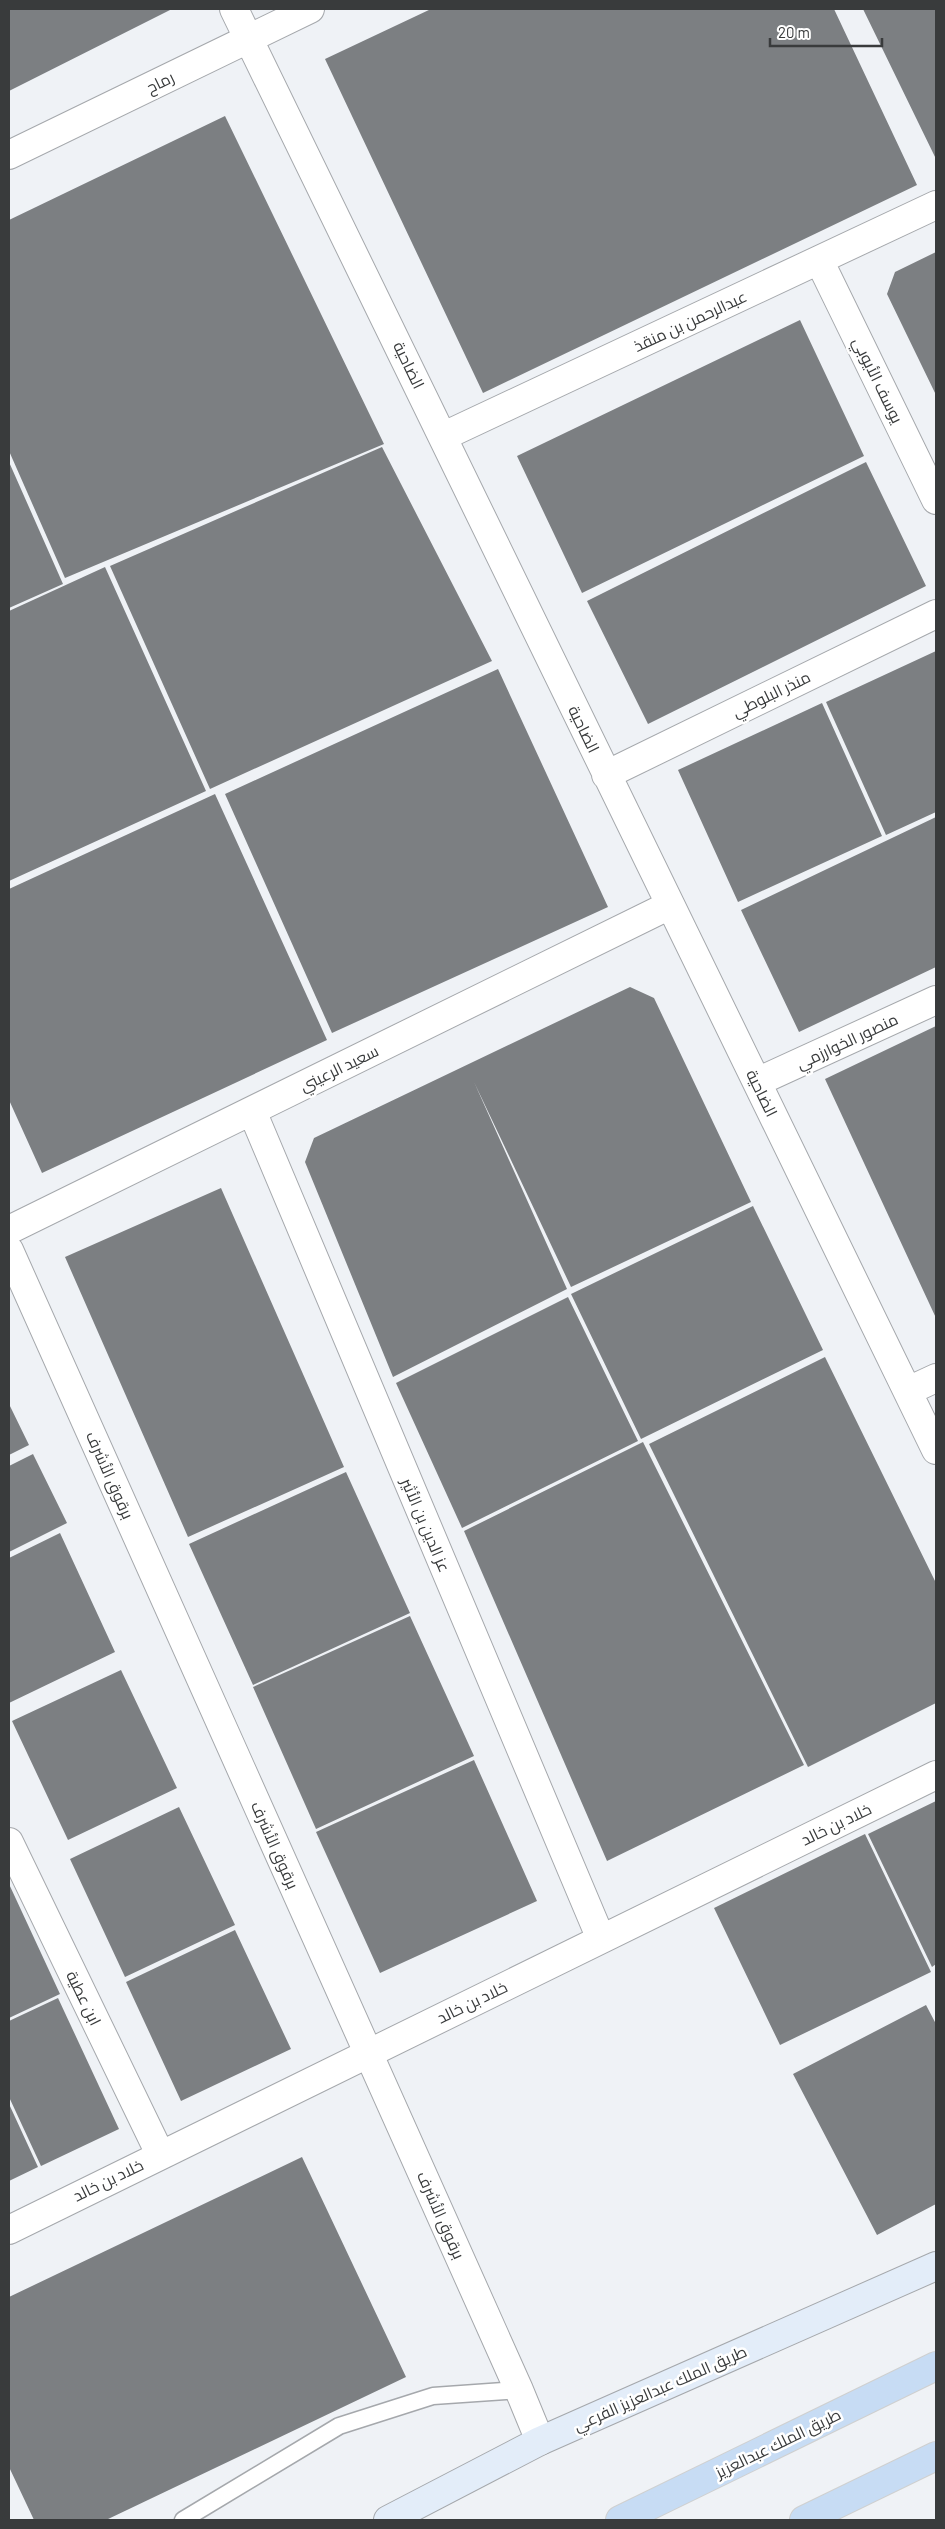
<svg xmlns="http://www.w3.org/2000/svg" width="945" height="2529" font-family="Barlow,Cairo,sans-serif">
<style>
.building{fill:#7c7f82}
.lines{fill:none;stroke-linecap:round;stroke-linejoin:round}
.lane-casing{stroke:#a5a8ac;stroke-width:19}
.street-casing{stroke:#a5a8ac;stroke-width:30}
.secondary-casing{stroke:#a5a8ac;stroke-width:30}
.primary-casing{stroke:#cfd0d0;stroke-width:30}
.lane{stroke:#fff;stroke-width:16}
.street{stroke:#fff;stroke-width:28}
.secondary{stroke:#e3edf9;stroke-width:28}
.primary{stroke:#c7dcf4;stroke-width:28}
.labels{text-anchor:middle;stroke-width:5;stroke-linejoin:round;paint-order:stroke}
.street-label{font-size:16px;fill:#393b3c;stroke:#fff}
</style>
<rect width="100%" height="100%" fill="#eff2f6"/>
<path class="building" d="M9,9H172L9,91Z
M431,9H834L917,185L483,393L325,59Z
M863,9H936V159Z
M225,116L384,444L65,578L9,451V220Z
M936,252V395L887,294L895,272Z
M800,320L864,456L582,593L517,456Z
M382,447L492,661L210,789L110,566Z
M9,462L63,584L9,608Z
M866,462L926,586L648,724L587,601Z
M105,567L206,791L9,881V611Z
M936,651V812L886,835L826,702Z
M498,669L608,907L332,1033L225,794Z
M822,703L882,836L738,902L678,770Z
M215,794L327,1040L42,1173L9,1100V889Z
M936,817V967L799,1032L741,910Z
M630,987L654,998L751,1202L571,1287L474,1082L567,1289L393,1377L305,1162L314,1138Z
M936,1026V1318L825,1079Z
M221,1188L344,1467L188,1537L65,1257Z
M753,1206L823,1350L641,1439L571,1294Z
M568,1297L638,1441L462,1528L396,1383Z
M825,1357L936,1583V1703L808,1767L649,1444Z
M9,1404L29,1445L9,1455Z
M643,1442L804,1765L607,1861L464,1531Z
M33,1454L67,1523L9,1552V1466Z
M346,1472L410,1613L253,1685L189,1544Z
M60,1533L115,1652L9,1703V1558Z
M410,1616L474,1756L316,1829L253,1687Z
M121,1670L177,1788L68,1840L12,1721Z
M474,1760L537,1901L380,1973L316,1832Z
M936,1801V1964L932,1967L868,1834Z
M179,1807L235,1925L125,1977L70,1859Z
M865,1834L931,1972L780,2045L714,1908Z
M9,1884L60,1994L9,2018Z
M235,1930L291,2049L181,2101L126,1982Z
M58,1998L119,2129L41,2166L9,2097V2021Z
M926,2005L936,2024V2204L877,2235L793,2074Z
M9,2104L38,2167L9,2181Z
M302,2157L406,2377L106,2520H34L9,2467V2297Z"/>
<g class="lines">
<defs>
<path id="lane" d="M183,2520L339,2426L433,2396L519,2390"/>
<path id="street" d="M234,9L936,1450
M9,155L310,9
M819,260L936,500
M444,436L936,205
M606,775L936,614
M757,1082L936,1000
M252,1111L601,1939
M9,1230L670,905
M9,1250L519,2390L540,2441
M908,1391L936,1378
M9,1842L160,2154
M9,2230L936,1775"/>
<path id="secondary" d="M388,2520L540,2441L936,2266"/>
<path id="primary" d="M620,2520L936,2366
M804,2520L936,2456"/>
</defs>
<use href="#lane" class="lane-casing"/>
<use href="#street" class="street-casing"/>
<use href="#secondary" class="secondary-casing"/>
<use href="#primary" class="primary-casing"/>
<use href="#lane" class="lane"/>
<use href="#street" class="street"/>
<use href="#secondary" class="secondary"/>
<use href="#primary" class="primary"/>
</g>
<g class="labels">
<g class="street-label">
<text transform="translate(160 82) rotate(-26)" y="6">رماح</text>
<text transform="translate(690 321) rotate(-25)" y="6">عبدالرحمن بن منقذ</text>
<text transform="translate(409 365) rotate(64)" y="6">الضاحية</text>
<text transform="translate(878 380) rotate(64)" y="6">يوسف الأيوبي</text>
<text transform="translate(771 694) rotate(-26)" y="6">منذر البلوطي</text>
<text transform="translate(584 729) rotate(64)" y="6">الضاحية</text>
<text transform="translate(847 1041) rotate(-25)" y="6">منصور الخوارزمي</text>
<text transform="translate(339 1068) rotate(-26)" y="6">سعيد الرعيني</text>
<text transform="translate(762 1093) rotate(64)" y="6">الضاحية</text>
<text transform="translate(110 1475) rotate(66)" y="6">برقوق الأشرف</text>
<text transform="translate(426 1525) rotate(67)" y="6">عز الدين بن الأثير</text>
<text transform="translate(836 1824) rotate(-26)" y="6">خلاد بن خالد</text>
<text transform="translate(275 1845) rotate(66)" y="6">برقوق الأشرف</text>
<text transform="translate(84 1998) rotate(64)" y="6">ابن عطية</text>
<text transform="translate(472 2002) rotate(-26)" y="6">خلاد بن خالد</text>
<text transform="translate(108 2180) rotate(-26)" y="6">خلاد بن خالد</text>
<text transform="translate(441 2215) rotate(66)" y="6">برقوق الأشرف</text>
<text transform="translate(660 2388) rotate(-24)" y="6">طريق الملك عبدالعزيز الفرعي</text>
<text transform="translate(778 2443) rotate(-26)" y="6">طريق الملك عبدالعزيز</text>
</g>
</g>
<rect width="945" height="2529" fill="none" stroke="#393b3c" stroke-width="20"/>
<path d="M770 38v8h112v-8" fill="none" stroke="#393b3c" stroke-width="2.5"/>
<text x="778" y="38" font-size="15" fill="#393b3c" stroke="#ffffff" stroke-width="4" paint-order="stroke">20 m</text>
</svg>
